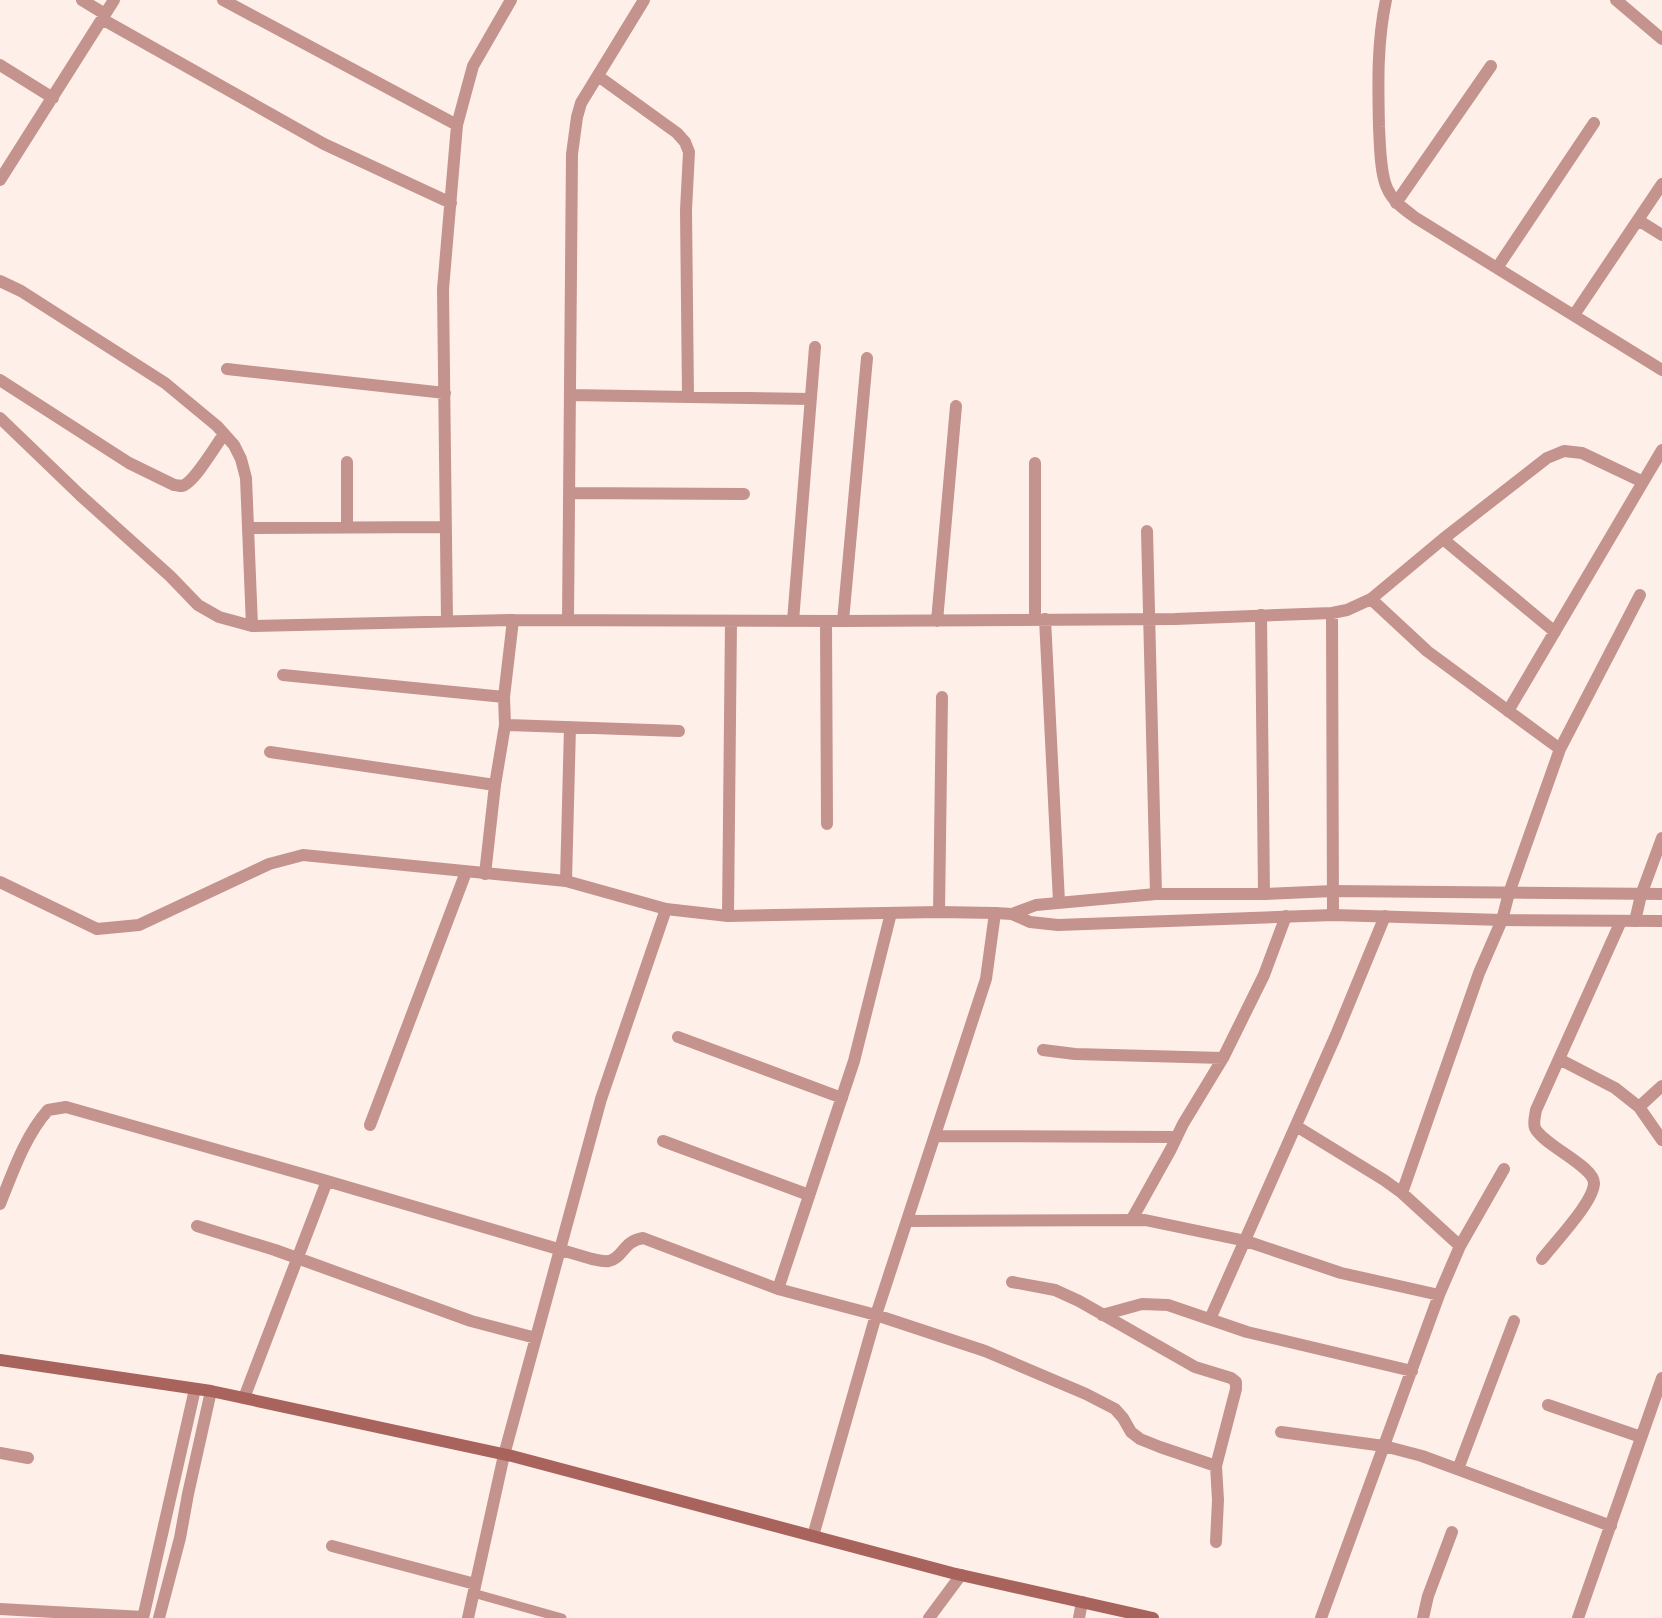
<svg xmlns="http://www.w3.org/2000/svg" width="1662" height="1618" font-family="'Crimson Pro',serif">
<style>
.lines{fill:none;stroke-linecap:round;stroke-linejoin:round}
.service{stroke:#c4938d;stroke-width:9}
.minor{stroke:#c4938d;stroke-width:12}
.tertiary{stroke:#c4938d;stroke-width:12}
.secondary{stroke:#a9635d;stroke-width:12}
</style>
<rect width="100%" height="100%" fill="#fef0e9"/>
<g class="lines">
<path class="service" d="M473,1593L562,1618"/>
<path class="minor" d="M82,0L105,14
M223,0L457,125
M1386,0C1377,42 1378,84 1379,127C1380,144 1380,173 1387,188C1393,202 1404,209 1416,218L1662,370
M1616,0L1662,39
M102,19L324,144L451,203
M0,65L53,98
M598,76L677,133L685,142L689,152L686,210L688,397
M0,180L114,0
M1396,203L1491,66
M1638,220L1662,235
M1497,268L1594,123
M0,281L21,291L165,383L217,426L234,445L241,459L246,478L252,626
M1574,315L1662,184
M227,369L445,393
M0,380L129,463L174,485C177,485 179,486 182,486C194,483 216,445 224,434
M570,395L811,399
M0,418L80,495L170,576L198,605L219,617L252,626L513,620L843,621L1175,619L1332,613L1347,610L1371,599L1443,539L1547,458L1564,451L1582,453L1643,482L1662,450
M569,493L744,494
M347,527V462
M249,528L446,527
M1147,531L1156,894
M1443,539L1555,632
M1371,599L1427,651L1560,749
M1332,613L1333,915
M1261,615L1264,894
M1045,619L1059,902
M568,620L572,154L577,117L581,103L644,0
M1035,620V463
M447,621L443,289L457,125L473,66L511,0
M793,621L815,347
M826,621L827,824
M843,621L867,358
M937,621L956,406
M283,675L504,697
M1508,711L1643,482
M505,725L679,731
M270,752L495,785
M485,874L495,785L505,725L504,697L513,620
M566,881L570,727
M939,912L942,697
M728,916L731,621
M1635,921L1641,895L1662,838
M678,1037L842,1098
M1043,1050L1075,1054L1223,1058
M1559,1059L1615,1088L1639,1107L1662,1140
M1639,1107L1662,1086
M370,1125L466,872
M1296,1126L1384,1180L1402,1193L1460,1246
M935,1136L1177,1137
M663,1141L809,1195
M1402,1193L1479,973L1502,920L1509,893L1560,749L1640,595
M0,1204C13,1172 25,1136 48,1110L66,1107L327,1181L592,1259C597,1260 603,1262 609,1261C623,1258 623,1241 643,1238L778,1289L876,1315L985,1351L1086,1394L1115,1409L1123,1418L1131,1432L1140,1439L1160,1447L1216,1466
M1132,1219L1171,1149L1183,1124L1223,1058L1264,975L1286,916
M907,1221L1145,1220L1246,1241L1341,1273L1439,1295
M197,1226L275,1250L471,1321L536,1338
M1542,1259C1554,1243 1594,1202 1594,1183C1594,1166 1543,1145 1535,1128C1533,1123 1535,1116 1536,1110L1621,921
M1012,1282L1055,1290L1079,1301L1195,1367L1231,1378L1236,1382V1389L1216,1466L1218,1500L1216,1542
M778,1289L854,1061L891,913
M1102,1315L1142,1304L1168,1305L1247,1332L1412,1371
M1210,1319L1336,1035L1385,916
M244,1398L327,1181
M1548,1405L1641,1437
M1281,1432L1384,1446L1422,1456L1611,1526
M0,1453L28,1458
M1458,1469L1514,1321
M813,1536L876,1315L986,979L995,913
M332,1546L475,1584
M0,1609L143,1617
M143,1618L195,1389
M159,1618L180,1538L188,1494L211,1391
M468,1618L504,1455L601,1099L666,909
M929,1618L961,1575
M1079,1618L1082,1602
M1321,1618L1439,1295L1460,1246L1504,1169
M1423,1618L1428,1596L1452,1532
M1578,1618L1662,1378"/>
<path class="tertiary" d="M0,882L97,929L139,925L269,864L303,855L566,881L666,909L728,916L939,912L995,913L1012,914L1030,922L1058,925L1333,915L1502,920L1662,921
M1012,914L1036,905L1156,894H1264L1333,891L1662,894"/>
<path class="secondary" d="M0,1360L211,1391L512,1456L952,1573L1153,1618"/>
</g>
</svg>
